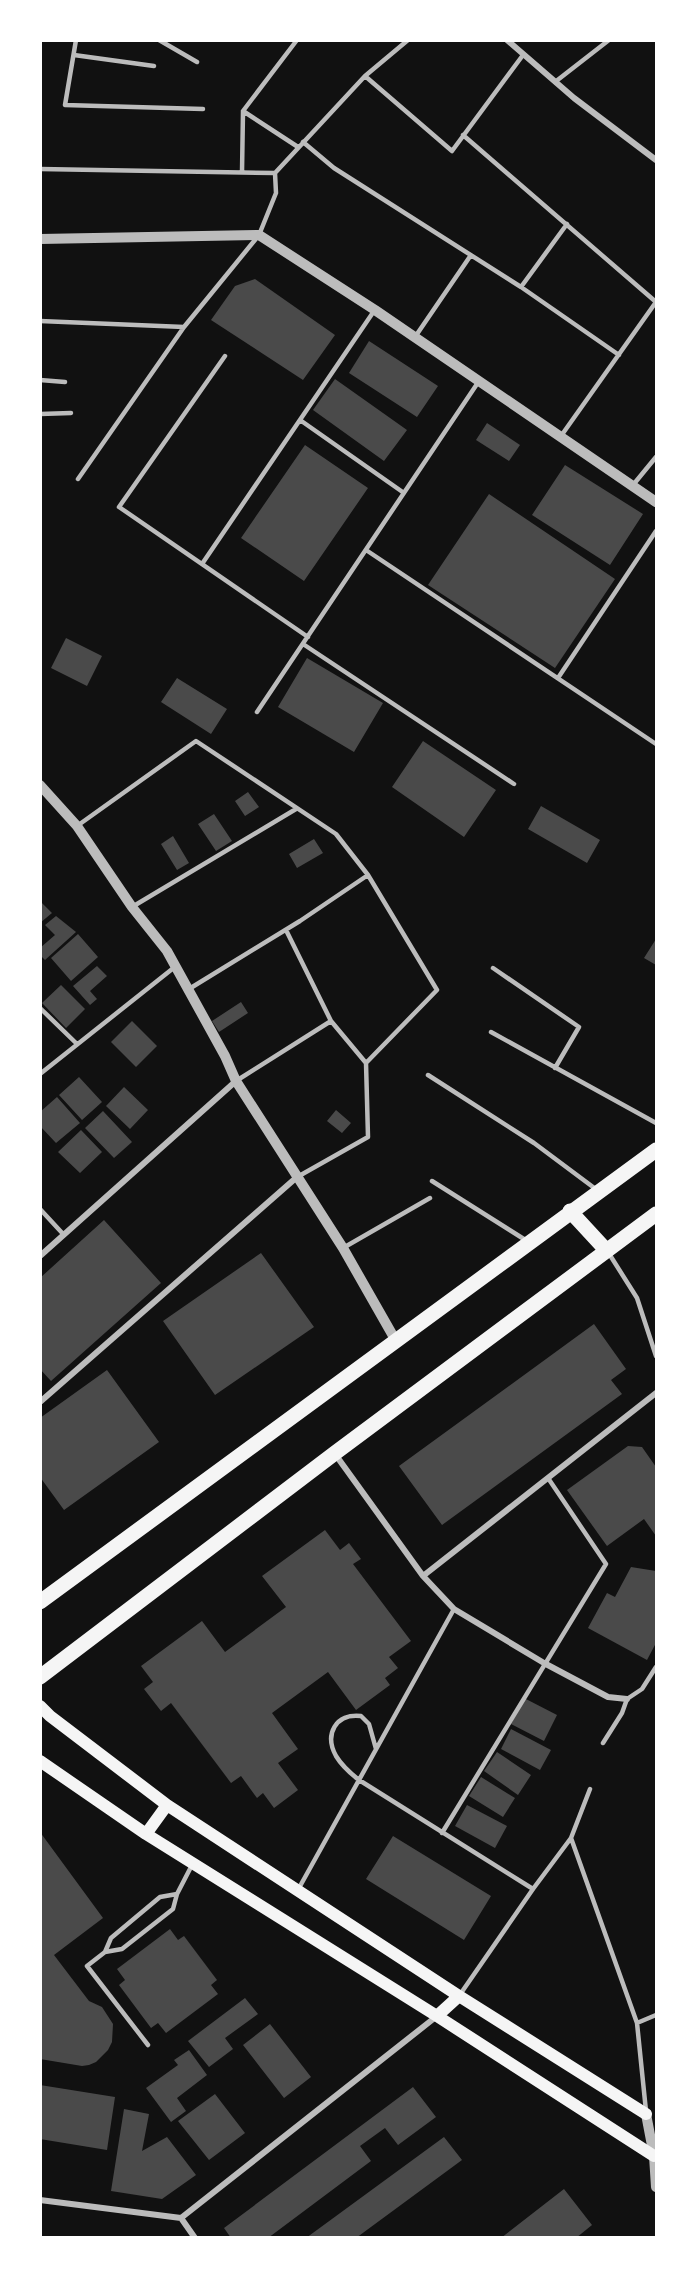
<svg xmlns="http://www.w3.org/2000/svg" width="697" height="2278" font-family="'Asap Condensed',sans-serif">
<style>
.building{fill:#4a4a4a}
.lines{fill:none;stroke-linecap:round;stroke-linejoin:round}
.service{stroke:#bcbcbc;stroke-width:4.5}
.minor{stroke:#bcbcbc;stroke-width:6}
.tertiary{stroke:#bcbcbc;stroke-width:10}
.secondary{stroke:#f5f5f5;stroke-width:12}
.primary{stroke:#f5f5f5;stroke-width:15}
</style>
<rect width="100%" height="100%" fill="#111"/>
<path class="building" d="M255,279L335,335L303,380L211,320L235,286Z
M369,341L438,386L417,417L349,373Z
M335,379L407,430L384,461L313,410Z
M487,423L520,445L509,461L476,440Z
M305,445L368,488L304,581L241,538Z
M565,465L643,514L610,565L532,515Z
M489,494L615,579L555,668L428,585Z
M66,638L102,656L87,686L51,668Z
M307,658L383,703L354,752L278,707Z
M177,678L227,709L211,734L161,702Z
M423,741L496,790L464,837L392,787Z
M248,792L259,807L245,816L235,801Z
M541,806L600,840L587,863L528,829Z
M214,814L232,841L216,851L198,824Z
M173,836L189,863L177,870L161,844Z
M314,839L323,853L297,868L289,854Z
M40,901L52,913L40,923Z
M56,916L76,932L45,960L40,955V948L55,935L45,925Z
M78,934L98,957L71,981L51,958Z
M656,939V965L644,958Z
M97,966L107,976L90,991L97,999L90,1005L73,986Z
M61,985L85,1009L66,1028L42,1003Z
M241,1002L248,1013L219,1032L212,1021Z
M132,1021L157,1046L136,1067L111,1042Z
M79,1077L102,1102L82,1120L59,1095Z
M124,1087L148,1110L130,1129L106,1106Z
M57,1097L80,1123L56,1143L40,1126V1112Z
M336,1110L351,1123L342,1133L327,1121Z
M103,1111L132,1142L114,1158L85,1128Z
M81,1130L102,1152L80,1173L58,1152Z
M104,1220L161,1283L51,1381L40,1369V1278Z
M261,1253L314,1327L215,1395L163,1321Z
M594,1324L626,1369L611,1380L622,1394L442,1525L399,1466Z
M107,1370L159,1442L64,1510L40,1477V1418Z
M628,1446L642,1447L656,1467V1536L644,1519L607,1546L567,1490Z
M325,1530L340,1550L349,1543L361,1559L353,1564L411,1641L389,1657L398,1668L385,1678L390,1685L356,1710L328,1672L272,1713L298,1749L278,1763L298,1790L274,1808L263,1793L257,1798L241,1776L231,1783L171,1703L161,1711L144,1689L153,1682L141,1666L202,1621L225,1652L286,1607L262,1576Z
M631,1567L656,1571V1643L647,1660L588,1628L607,1593L615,1597Z
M524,1698L557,1715L544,1741L511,1724Z
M511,1729L551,1750L540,1770L501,1749Z
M497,1752L531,1775L518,1795L484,1771Z
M481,1777L515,1798L503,1817L469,1796Z
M467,1805L507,1826L495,1848L455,1826Z
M40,1832L103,1918L54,1955L89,2001L102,2007L113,2024L112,2042L108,2050L96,2062L89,2065L82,2066L40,2059Z
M393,1836L491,1896L464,1940L366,1879Z
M170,1929L178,1940L184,1936L217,1980L211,1985L218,1994L166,2033L158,2023L151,2028L119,1985L125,1980L117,1969Z
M245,1998L258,2014L225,2038L233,2049L209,2067L188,2041Z
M270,2024L311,2077L284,2098L243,2045Z
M189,2050L207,2075L177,2098L186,2111L171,2122L146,2088L178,2065L174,2060Z
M40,2085L115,2097L107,2150L40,2139Z
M413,2087L436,2117L398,2145L385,2128L360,2146L371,2161L268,2238H231L224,2228Z
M215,2094L245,2133L209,2160L178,2121Z
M124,2109L149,2114L142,2151L167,2137L196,2175L162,2199L111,2191Z
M444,2137L462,2160L356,2238H306Z
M564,2189L592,2225L576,2238H501Z"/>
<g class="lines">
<path class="service" d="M76,40L65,105L203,109
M159,40L197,62
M297,40L243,111L298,147
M74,55L154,66
M365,76L452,151L523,55
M555,82L609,40
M463,135L656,302
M303,142L334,168L521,287L619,355
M40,169L275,173
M242,172L243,112
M521,287L567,224
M40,321L184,327
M415,337L471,255
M225,356L119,507L308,637
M40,380L65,382
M40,414L71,413
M300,420L404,493
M561,436L656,302
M78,479L184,327L259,235L276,193L275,173L365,76L408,40
M633,485L656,457
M366,550L656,744
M202,564L374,311
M303,644L514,784
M558,678L656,531
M257,712L479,381
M77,826L196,741L336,834L368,875L437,990L366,1063
M132,907L296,809
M286,930L331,1021
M493,968L579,1027L555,1068
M189,989L300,921L368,875
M40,1008L77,1044
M491,1032L656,1123
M40,1074L176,966
M428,1075L534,1143L597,1190
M236,1081L331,1021L366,1063
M299,1176L368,1137L366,1063
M432,1181L527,1241
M40,1209L64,1235
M343,1248L430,1198
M608,1252L637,1298L656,1356
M603,1743L622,1713L627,1699L642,1689L656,1667
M376,1749L369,1724L361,1716C336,1713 324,1734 336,1756C342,1766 350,1773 359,1780L533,1889
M442,1833L606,1564L548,1478
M571,1838L637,2023L646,2111
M299,1888L454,1609
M105,1952L111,1938L160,1897L177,1894
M459,1996L533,1889L571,1838L590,1789
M637,2023L656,2015
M148,2045L87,1966L105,1952L122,1949L173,1909L177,1894L192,1865"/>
<path class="minor" d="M507,40L574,98L656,160
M40,1256L236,1081
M40,1402L297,1177
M335,1454L423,1576L454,1609L544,1663L608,1697L627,1699
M423,1576L656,1393
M40,2200L181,2218
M181,2218L437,2016
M181,2218L195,2238"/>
<path class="tertiary" d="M40,239L259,235L375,310L656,502
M40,785L77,826L132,907L167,951L225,1056L236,1081L343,1248L396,1341
M646,2114L654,2156L656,2187"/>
<path class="secondary" d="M40,1706L50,1716L167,1805L459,1996L646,2114
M40,1761L146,1834L437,2016L654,2156
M146,1834L167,1805
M437,2016L459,1996"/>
<path class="primary" d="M570,1211L606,1250
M40,1602L656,1150
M40,1677L335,1453L656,1214"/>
</g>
<rect width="697" height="2278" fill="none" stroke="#ffffff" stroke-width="84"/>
</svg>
